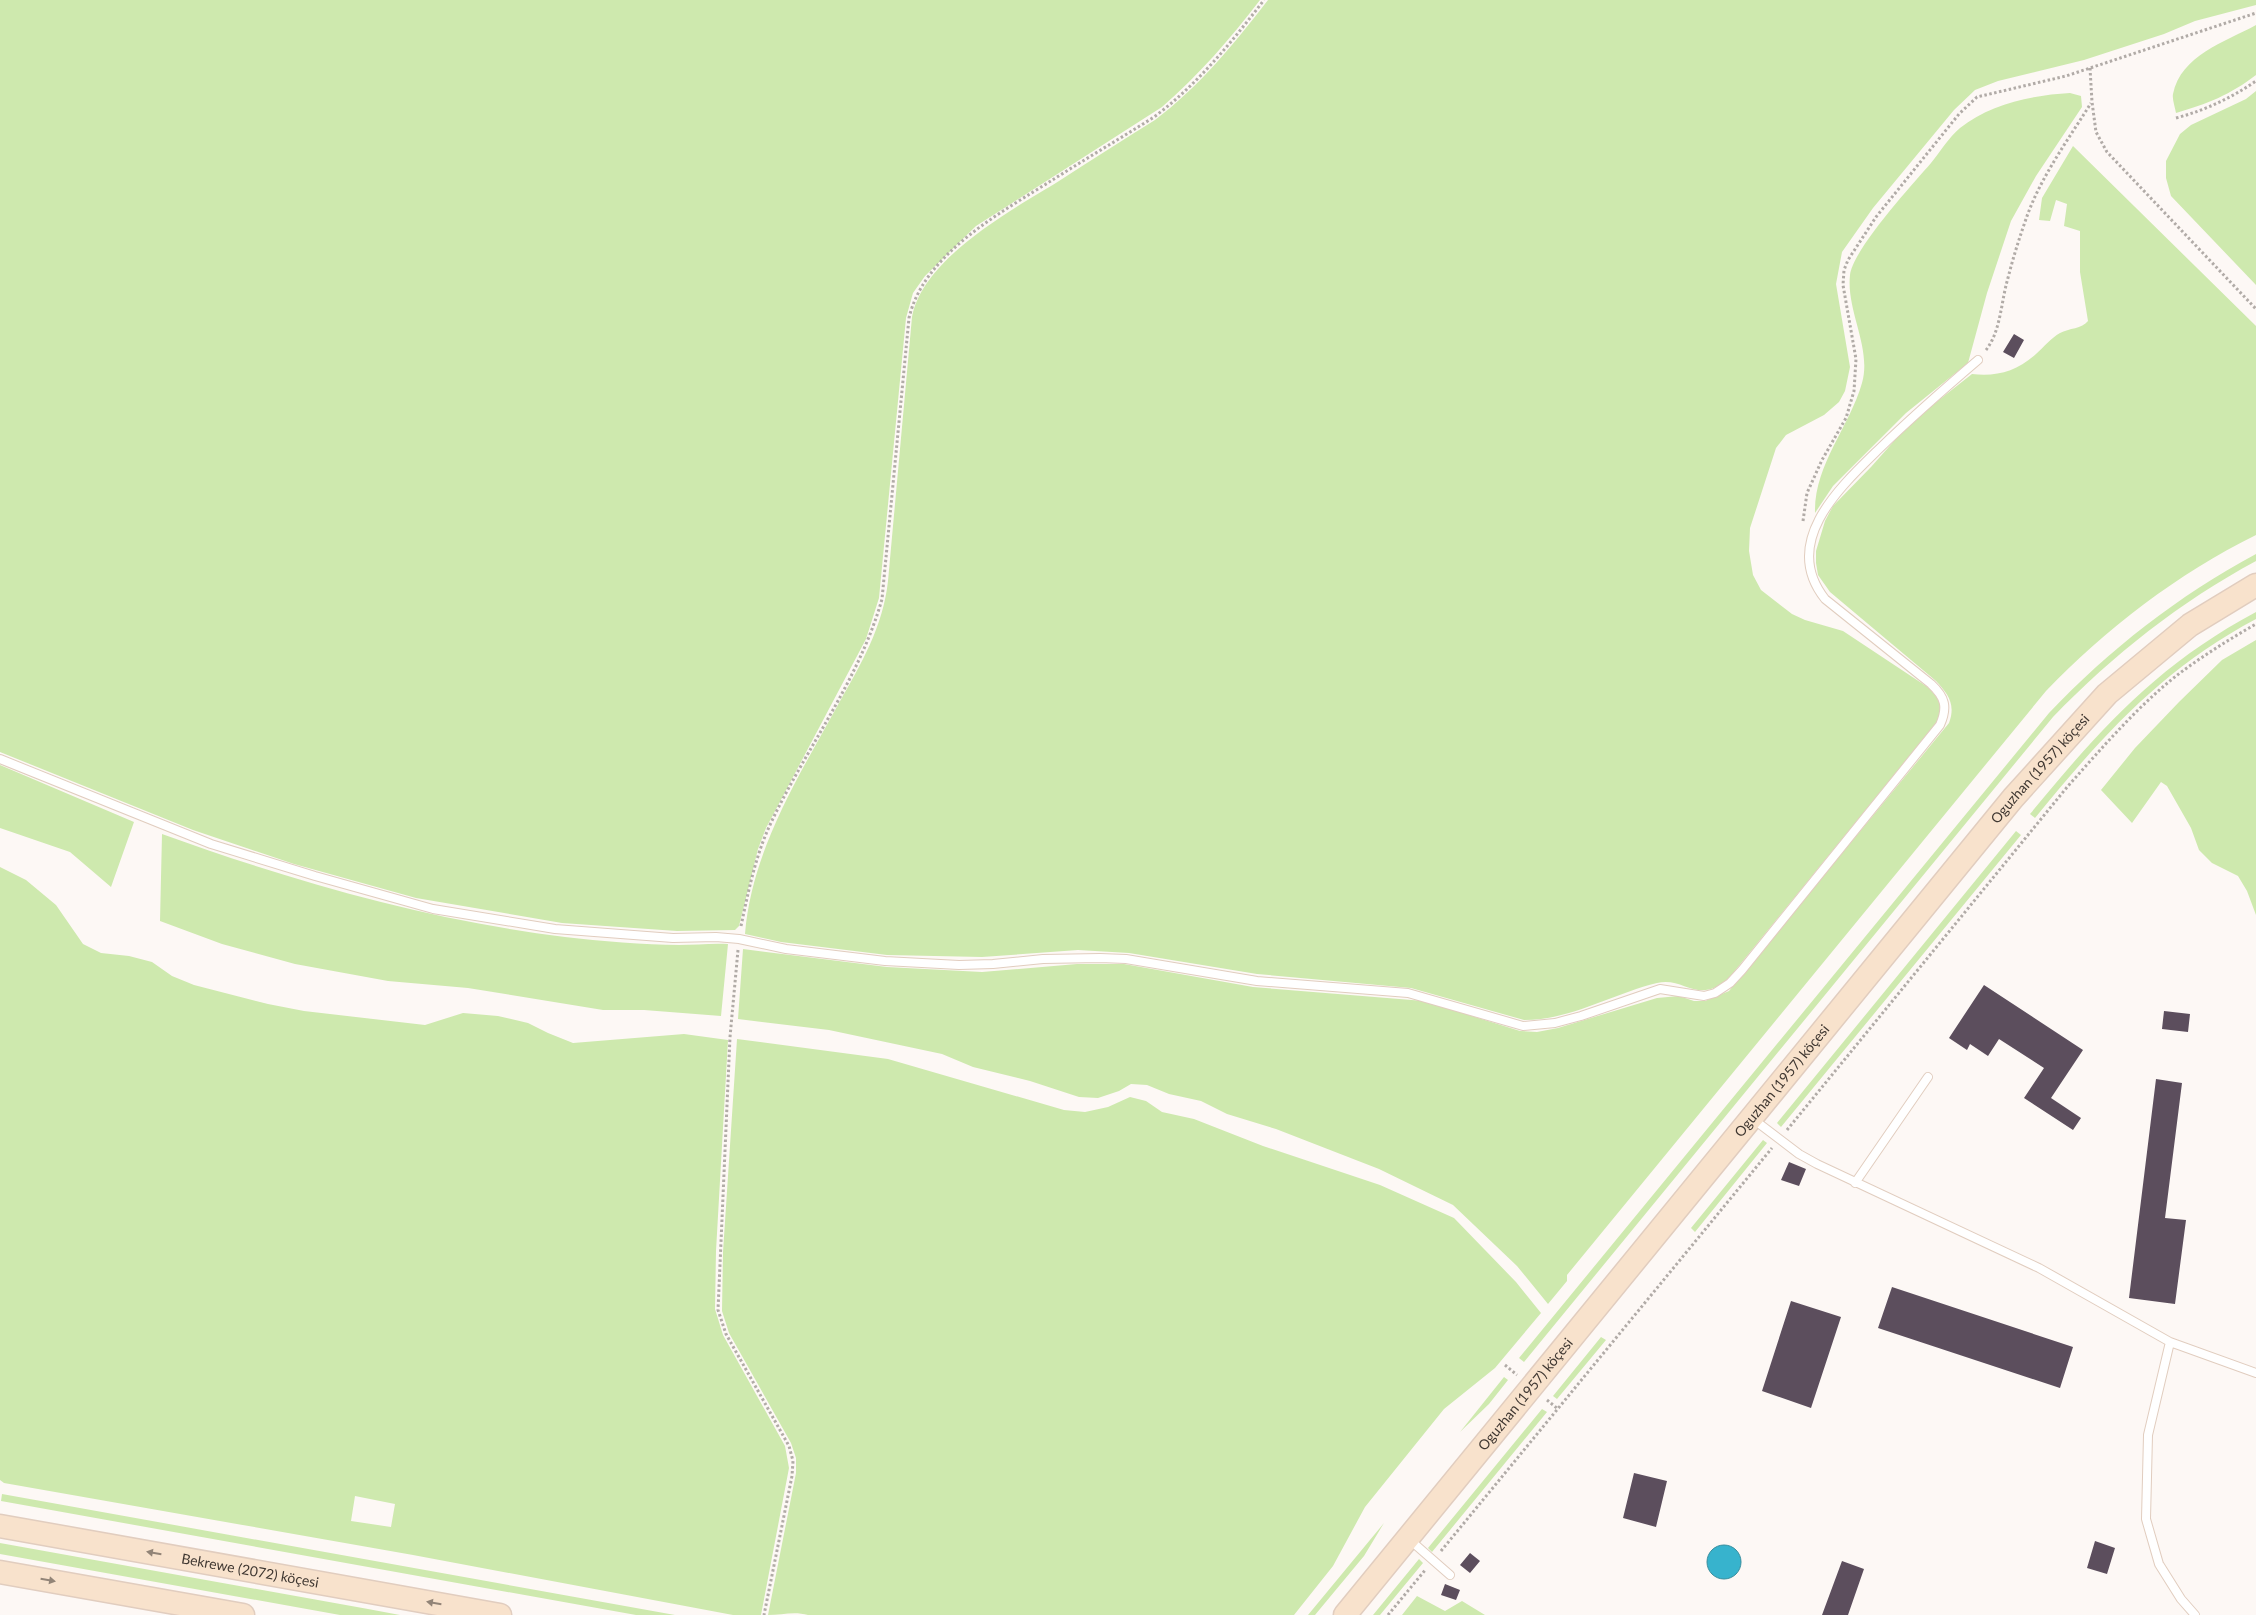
<svg xmlns="http://www.w3.org/2000/svg" width="2256" height="1615" font-family="Lato,sans-serif">
<style>
.green{fill:#cee9ae;fill-rule:evenodd}
.water{fill:#37b3cd;stroke:#398e9e}
.building{fill:#5c4e5d}
.lines{fill:none;stroke-linecap:round;stroke-linejoin:round}
.service-casing{stroke:#e1cdbf;stroke-width:10}
.secondary-casing{stroke:#e1cdbf;stroke-width:25}
.path{stroke:#b1aba7;stroke-width:3;stroke-dasharray:2.5 2.5;stroke-linecap:butt}
.service{stroke:#fff;stroke-width:8}
.secondary{stroke:#f8e2cc;stroke-width:22}
.oneway{fill:#928477}
.labels{text-anchor:middle;stroke-width:5;stroke-linejoin:round;paint-order:stroke}
.street-label{font-size:14px;fill:#3f3731;stroke:#fdf8f5}
</style>
<rect width="100%" height="100%" fill="#fdf8f5"/>
<path class="green" d="M0,0H1260C1230,39 1199,75 1162,107L976,226L925,276L913,293L906,318L879,598L866,639L766,828L758,849L739,926L735,930L677,931L562,923L416,898L294,864L193,830L0,752Z
M1268,0H2256V5L2195,21L2164,34L2084,60L1998,81L1975,90L1954,110L1873,208L1842,252L1836,284L1850,367L1845,391L1839,402L1824,415L1786,435L1776,448L1750,528L1749,551L1753,575L1761,590L1792,614L1805,620L1843,631L1929,688C1939,699 1945,708 1937,722L1729,978C1698,1006 1684,976 1657,983C1612,994 1571,1020 1524,1020L1411,988L1257,974L1129,953L1078,950L982,957L887,955L781,942L745,934C752,849 799,776 839,703C861,664 883,627 888,581L912,317C923,258 1012,210 1059,181C1091,160 1123,140 1155,120C1200,86 1234,44 1268,0Z
M2256,25V75C2230,95 2207,104 2176,113C2175,107 2172,99 2173,94C2181,55 2225,42 2256,25Z
M2256,91V285L2171,196L2166,178V161L2180,134L2191,125L2246,99Z
M2070,93L2081,96L2082,107L2036,176L2011,221L1987,293L1968,363L1906,413L1833,486L1815,513C1814,465 1849,428 1862,383C1872,348 1846,311 1850,275C1853,249 1912,185 1931,163C1940,152 1949,137 1960,128C1990,104 2033,95 2070,93Z
M2073,146L2256,326V535C2177,574 2107,628 2046,691L1567,1275V1281L1548,1304L1517,1266L1453,1205L1379,1169L1276,1129L1227,1114L1201,1101L1169,1094L1147,1085L1131,1084L1119,1091L1098,1098L1079,1097L1030,1081L973,1067L942,1054L829,1030L738,1019L743,949L887,967L982,972L1077,964H1124L1253,987L1424,1001L1520,1031L1537,1032L1558,1028L1657,998L1679,996L1694,1001H1705L1729,991L1949,723C1956,704 1948,694 1936,681L1830,592L1818,575L1816,563V551L1825,521L1833,506L1871,467L1911,422L1972,374C1997,377 2017,371 2036,354C2044,347 2051,338 2060,333C2069,328 2082,329 2088,321L2080,272V231L2064,226L2067,204L2056,200L2050,221L2039,220L2042,198Z
M2256,554V561C2180,602 2114,654 2053,717L1524,1362L1519,1358L2049,713C2110,649 2178,596 2256,554Z
M2256,612V619C2162,669 2102,736 2035,818L2030,814C2100,729 2157,665 2256,612Z
M2256,640V915L2247,891L2238,876L2212,863L2199,850L2191,828L2167,786L2161,782L2132,823L2101,790L2135,748L2179,702L2222,660Z
M0,765L134,822L111,887L70,852L0,828Z
M2016,831L2021,835L1781,1127L1777,1123Z
M162,834C292,881 428,920 565,937C600,941 645,945 679,945C695,945 712,943 728,944L721,1016L644,1010H603L468,988L388,981L295,964L222,944L160,921Z
M0,867L26,880L56,905L83,944L101,953L129,956L152,962L172,976L194,985L268,1004L304,1011L425,1025L463,1013L498,1016L528,1023L548,1033L573,1043L684,1034L728,1040L716,1251L715,1309L723,1335L785,1446L789,1468L761,1615H733L413,1555L4,1483L0,1480ZM355,1496L395,1504L391,1527L351,1521Z
M737,1039L888,1059L1064,1110L1085,1112L1108,1107L1130,1097L1146,1101L1162,1112L1194,1119L1263,1146L1380,1185L1454,1218L1516,1282L1541,1313L1495,1368L1444,1409L1365,1507L1333,1566L1294,1615H808C794,1611 782,1615 768,1615L796,1473V1458L791,1443L729,1333L722,1311L723,1252Z
M1763,1140L1767,1143L1695,1232L1691,1228Z
M1601,1337L1606,1340L1557,1399L1553,1396Z
M1504,1377L1508,1380L1489,1404L1460,1432Z
M1542,1409L1547,1412L1432,1552L1428,1548Z
M2,1494L675,1615H636L1,1501Z
M1384,1523L1364,1556L1315,1615H1308Z
M0,1543L368,1609L400,1615H340L0,1554Z
M1419,1559L1423,1563L1380,1615H1373Z
M1417,1596L1445,1611L1462,1601L1485,1615H1402Z"/>
<path class="water" d="M1707 1562a17 17 0 1 1 34 0a17 17 0 1 1-34 0Z"/>
<path class="building" d="M2014,334L2024,340L2014,358L2003,352Z
M1984,985L2083,1050L2051,1098L2081,1118L2073,1130L2024,1098L2044,1068L1999,1039L1988,1056L1970,1044L1967,1050L1949,1038Z
M2164,1011L2190,1014L2188,1032L2162,1029Z
M2156,1079L2182,1083L2165,1218L2186,1220L2175,1304L2129,1298Z
M1789,1162L1806,1169L1799,1186L1781,1180Z
M1892,1287L2073,1347L2060,1388L1878,1328Z
M1791,1301L1841,1317L1811,1408L1762,1391Z
M1634,1473L1667,1481L1656,1527L1623,1518Z
M2095,1541L2115,1548L2107,1574L2087,1568Z
M1470,1553L1480,1561L1470,1573L1460,1565Z
M1842,1561L1864,1569L1848,1615H1822Z
M1445,1584L1460,1590L1456,1600L1441,1595Z"/>
<g class="lines">
<defs>
<path id="service" d="M0,759L211,844L315,876L433,909L555,929L673,938L716,937L739,939L786,949L885,961L959,965L993,964L1043,959L1100,958L1126,959L1257,981L1408,993L1523,1026L1555,1023L1581,1016L1660,989L1704,996L1715,993L1730,983L1742,970L1940,725C1948,707 1945,697 1931,684L1825,599C1780,542 1840,487 1879,449C1911,418 1944,389 1978,360
M1753,1119L1799,1154L1817,1164L2039,1268L2170,1342L2148,1435L2146,1519L2159,1564L2181,1599L2195,1615
M1855,1183L1928,1077
M2170,1342L2256,1373
M1410,1540L1450,1575"/>
<g id="secondary">
<path id="s1" d="M0,1526L500,1615"/>
<path d="M0,1572L243,1615"/>
<path id="s2" d="M1345,1615L2013,798L2107,694L2190,625L2256,585"/>
</g>
</defs>
<use href="#service" class="service-casing"/>
<use href="#secondary" class="secondary-casing"/>
<path class="path" d="M2090,68L2092,102L2096,132L2107,152L2256,309
M2176,118C2206,110 2231,98 2256,81
M1986,350C2001,331 2001,301 2008,278C2013,258 2019,239 2026,219C2040,178 2068,140 2091,103
M1803,521L1807,493L1822,460L1846,418L1854,391L1856,359L1843,285L1844,270L1848,260L1876,217L1959,114L1977,97L2066,76L2256,13
M741,926C748,893 755,858 769,827C804,751 859,681 882,599L909,318C924,253 1002,212 1054,179C1087,158 1121,138 1154,117C1197,85 1231,43 1264,0
M738,950L730,1037L718,1310L726,1334L789,1446L793,1461L792,1476L764,1615
M1787,1130L2068,786C2102,748 2136,708 2176,676C2201,657 2228,640 2256,624
M1505,1365L1517,1375
M1547,1400L1558,1409
M1441,1551L1772,1148
M1388,1615L1426,1569"/>
<use href="#service" class="service"/>
<use href="#secondary" class="secondary"/>
</g>
<defs><path id="oneway-solid" d="M-6-.8H1V-3.2L6.5 0L1 3.2V.8H-6Z" transform="scale(1.25)"/></defs>
<g class="oneway">
<use href="#oneway-solid" transform="translate(154 1553) rotate(-170)"/>
<use href="#oneway-solid" transform="translate(48 1580) rotate(10)"/>
<use href="#oneway-solid" transform="translate(434 1603) rotate(-170)"/>
</g>
<g class="labels">
<g class="street-label">
<text dy="5" stroke="none"><textPath href="#s2" startOffset="1095">Oguzhan (1957) köçesi</textPath></text>
<text dy="5" stroke="none"><textPath href="#s2" startOffset="690">Oguzhan (1957) köçesi</textPath></text>
<text dy="5" stroke="none"><textPath href="#s2" startOffset="285">Oguzhan (1957) köçesi</textPath></text>
<text dy="5" stroke="none"><textPath href="#s1" startOffset="254">Bekrewe (2072) köçesi</textPath></text>
</g>
</g>
</svg>
